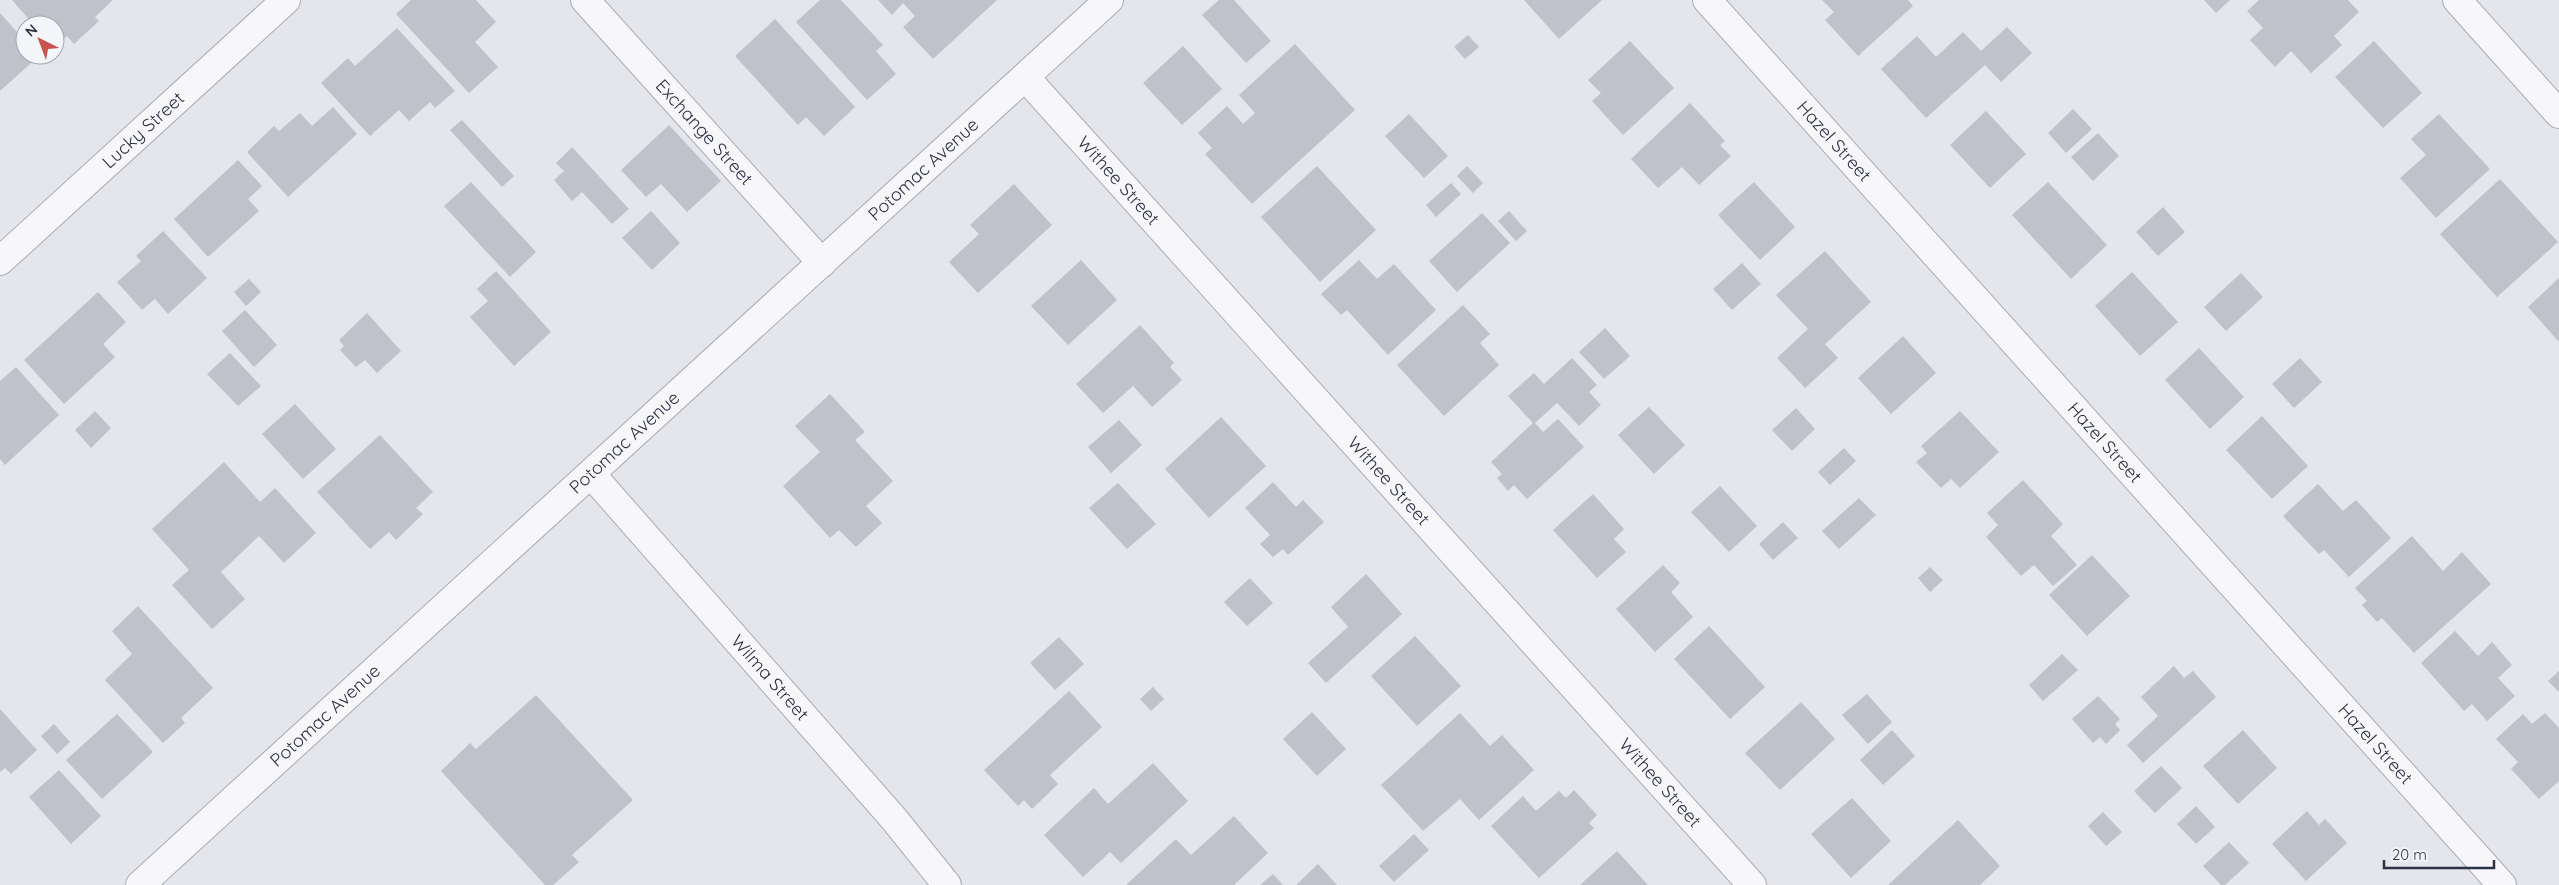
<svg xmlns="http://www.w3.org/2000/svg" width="2559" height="885" font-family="Quicksand,sans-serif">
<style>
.building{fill:#bfc1cb}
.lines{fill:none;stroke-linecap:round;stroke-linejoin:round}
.street-casing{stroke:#a9acb5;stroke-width:30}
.street{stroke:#f7f7fa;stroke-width:28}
.labels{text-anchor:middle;stroke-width:4;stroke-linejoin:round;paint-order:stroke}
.street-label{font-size:18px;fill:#2c3143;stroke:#f4f5f9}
</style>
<rect width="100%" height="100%" fill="#e4e6eb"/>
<path class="building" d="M12,0H113L95,17L99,21L74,44L67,36L55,46V25H34Z
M411,0H476L496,22L475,42L498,67L469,93L396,14Z
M820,0H841L883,45L876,51L896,74L867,100L796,22Z
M878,0H997L933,59L903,27L915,16L903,3L892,15Z
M1219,0H1234L1271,41L1246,63L1202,15Z
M1524,0H1602L1559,39Z
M1822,0H1908L1913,6L1858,56L1825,20L1834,12Z
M2204,0H2230L2216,13Z
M2259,0H2348L2359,12L2334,36L2342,45L2311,73L2291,51L2275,67L2250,40L2263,28L2247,11Z
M0,13L25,41V55H40L0,91Z
M775,19L855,107L824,136L806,117L798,125L735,56Z
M2007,27L2032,53L2001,82L1985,65L1926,118L1881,69L1917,36L1936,57L1963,32L1981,51Z
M397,28L455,91L435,108L430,102L409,121L399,110L370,136L321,83L348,58L355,66Z
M1468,35L1479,47L1465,59L1454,47Z
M1630,41L1674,88L1623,135L1592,101L1601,93L1588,80Z
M2374,41L2422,93L2383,128L2335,77Z
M1295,44L1355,110L1252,204L1205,154L1212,148L1198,133L1227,106L1243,124L1255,113L1239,95Z
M1183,46L1222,89L1182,125L1143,83Z
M1690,103L1725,141L1720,145L1731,156L1699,185L1682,167L1658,188L1631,159Z
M333,107L357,134L288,197L247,152L274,126L279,131L300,113L312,126Z
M2073,109L2092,129L2066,153L2048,133Z
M1986,111L2026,154L1990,188L1950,145Z
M1409,114L1448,156L1424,178L1385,136Z
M2439,114L2490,169L2436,218L2400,178L2426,155L2411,139Z
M462,120L514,176L502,187L450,130Z
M669,125L721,181L687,212L661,184L646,197L621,170Z
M2098,133L2119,156L2093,181L2071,157Z
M572,147L629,209L612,224L582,192L572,201L554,180L564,171L556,163Z
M238,160L262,186L248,199L259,211L208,257L174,219Z
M1317,166L1376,230L1320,282L1261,217Z
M1467,166L1483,183L1473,193L1457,176Z
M2500,179L2558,242L2497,297L2440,234Z
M471,182L536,252L510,277L444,206Z
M1754,182L1795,227L1760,260L1718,215Z
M2048,182L2107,245L2071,279L2012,215Z
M1451,183L1461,194L1436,217L1426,205Z
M1014,184L1052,225L978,293L949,262L979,234L970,225Z
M2163,207L2185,232L2158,256L2136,232Z
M651,211L680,243L652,270L622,238Z
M1509,211L1527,231L1516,241L1498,221Z
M1482,213L1510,243L1457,292L1429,261Z
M163,231L207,278L168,314L155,299L142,310L117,282L141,261L136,256Z
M1825,251L1871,302L1825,344L1838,358L1805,388L1777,358L1808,329L1776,295Z
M1081,260L1117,300L1068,345L1031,306Z
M1359,260L1377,279L1394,264L1436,310L1388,355L1347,310L1341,315L1321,294Z
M1742,263L1761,284L1732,310L1713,289Z
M496,271L551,332L514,366L470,317L488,301L477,289Z
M2132,272L2178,322L2140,356L2095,306Z
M2241,273L2263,297L2226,331L2204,307Z
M2559,278V342L2528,307Z
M249,279L261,292L246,306L234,292Z
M98,292L126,322L103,344L115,357L64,404L24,360Z
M1463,305L1490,334L1480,343L1499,365L1444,416L1397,365Z
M245,310L277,345L254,367L222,331Z
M367,313L401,351L377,373L365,360L356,367L340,350L344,346L339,340Z
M1140,325L1174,363L1170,367L1182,380L1152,407L1133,386L1103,413L1076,384Z
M1605,328L1630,356L1604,379L1579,352Z
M1903,336L1936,373L1891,414L1858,378Z
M2199,348L2244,397L2210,429L2165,380Z
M230,353L261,386L238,406L207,374Z
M1572,358L1597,385L1589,392L1601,405L1579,426L1557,403L1535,423L1543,432L1558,419L1584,447L1527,499L1514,485L1508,491L1497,478L1502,474L1491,462L1533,423L1508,396L1534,373L1544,384Z
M2300,358L2322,382L2294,408L2272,384Z
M16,367L59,415L5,465L0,459V381Z
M830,394L865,432L855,440L893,481L866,506L882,523L856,547L839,530L830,538L783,486L820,452L795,426Z
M295,404L336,449L303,479L262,434Z
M1649,407L1685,445L1654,474L1618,435Z
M1796,408L1815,429L1792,451L1772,430Z
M95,411L111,428L91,448L75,430Z
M1960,411L1999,452L1960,488L1951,479L1941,488L1916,462L1927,453L1921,446Z
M2262,416L2308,466L2272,499L2226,450Z
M1221,417L1266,466L1209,518L1165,469Z
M1119,420L1142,445L1111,473L1088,447Z
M380,435L433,492L416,508L423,514L396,540L389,532L370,549L317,492Z
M1844,448L1856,461L1830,485L1818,472Z
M224,462L260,502L275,488L316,533L284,563L259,536L221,572L245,599L212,629L172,585L189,570L152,529Z
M2023,480L2063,524L2051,536L2077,565L2053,586L2034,565L2021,576L1986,537L1998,525L1987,513Z
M1273,482L1296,507L1303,500L1324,522L1288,555L1283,549L1273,557L1260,544L1270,535L1245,508Z
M1118,483L1156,524L1127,549L1089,508Z
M2318,484L2343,511L2356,500L2391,538L2349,577L2324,550L2319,554L2283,516Z
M1720,486L1757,526L1729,552L1691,512Z
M1593,494L1624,529L1614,539L1626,552L1597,578L1553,530Z
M1859,498L1876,515L1839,549L1822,531Z
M1783,522L1798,538L1773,560L1759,544Z
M2412,536L2443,571L2462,552L2491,584L2414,653L2382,618L2377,622L2362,605L2367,601L2355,588Z
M2092,555L2130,596L2087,636L2049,595Z
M1663,565L1680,583L1671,592L1693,617L1655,652L1616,609Z
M1930,567L1943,580L1930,592L1918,578Z
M1366,574L1402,614L1326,683L1308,663L1348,627L1331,607Z
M1250,578L1273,603L1247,626L1224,602Z
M138,606L213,688L181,718L185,723L163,743L105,680L132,654L112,631Z
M1709,626L1765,687L1730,719L1674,659Z
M2455,631L2478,656L2492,642L2512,665L2498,678L2515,696L2487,721L2472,704L2464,711L2421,663Z
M1415,636L1461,686L1417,726L1371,676Z
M1059,637L1084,664L1055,690L1030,663Z
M2062,654L2078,670L2043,701L2029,685Z
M2174,666L2184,678L2193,671L2216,697L2143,763L2127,745L2158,716L2141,697Z
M2559,671V692L2548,681Z
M1153,687L1164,699L1151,711L1140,699Z
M1069,691L1102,727L1050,775L1058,784L1032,809L1024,800L1018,806L984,770Z
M1867,694L1892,722L1868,744L1842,715Z
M536,695L633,800L572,855L579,862L553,885H545L441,771L470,743L476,749Z
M2098,696L2120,719L2115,724L2120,730L2106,744L2100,737L2093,743L2072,719Z
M1801,702L1835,739L1780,790L1745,753Z
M0,709L37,750L11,774L5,768L0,772Z
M1312,712L1346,749L1317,776L1283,739Z
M1460,713L1490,746L1502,735L1534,770L1479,820L1460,799L1423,831L1381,785Z
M2545,713L2559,728V781L2539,799L2511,769L2518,762L2496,739L2523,714L2532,724Z
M117,714L153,752L102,799L66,760Z
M54,724L70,742L57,754L41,736Z
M1892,730L1915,756L1883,785L1860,760Z
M2243,730L2277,768L2238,804L2203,766Z
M1153,763L1188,801L1121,863L1110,852L1083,877L1044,835L1094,788L1108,804Z
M2161,766L2182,788L2155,813L2134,791Z
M59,770L101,816L71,844L29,797Z
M1574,790L1597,815L1589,823L1594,828L1539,878L1491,826L1523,796L1536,811L1559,791L1566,798Z
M1852,798L1891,841L1851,878L1811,834Z
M2196,806L2215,827L2196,844L2177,824Z
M2307,811L2319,825L2325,819L2347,843L2306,881L2272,844Z
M2103,812L2122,832L2106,846L2088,826Z
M1234,816L1268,853L1234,885H1126L1176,839L1191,855Z
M1958,820L2000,866L1980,885H1888Z
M1414,834L1429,850L1394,882L1379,866Z
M2229,842L2249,863L2225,885H2221L2203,866Z
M1617,851L1648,885H1580Z
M1318,864L1337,885H1296Z
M1273,874L1283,885H1260Z"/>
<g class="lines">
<defs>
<g id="street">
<path id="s1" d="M585,0L822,263"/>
<path id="s2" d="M1707,0L2502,885"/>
<path d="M2457,0L2559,114"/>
<path id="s3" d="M1026,78L1752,885"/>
<path id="s4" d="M0,261L286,0"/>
<path id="s5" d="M591,474L894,819L947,885"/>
<path id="s6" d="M140,885L1109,0"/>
</g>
</defs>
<use href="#street" class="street-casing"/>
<use href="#street" class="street"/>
</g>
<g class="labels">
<g class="street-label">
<text dy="6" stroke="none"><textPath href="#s4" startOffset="194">Lucky Street</textPath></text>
<text dy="6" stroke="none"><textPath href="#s1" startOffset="178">Exchange Street</textPath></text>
<text dy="6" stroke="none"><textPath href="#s2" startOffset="190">Hazel Street</textPath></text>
<text dy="6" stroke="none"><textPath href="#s6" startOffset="1061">Potomac Avenue</textPath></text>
<text dy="6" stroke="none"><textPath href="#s3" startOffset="138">Withee Street</textPath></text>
<text dy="6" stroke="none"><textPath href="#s2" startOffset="595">Hazel Street</textPath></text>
<text dy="6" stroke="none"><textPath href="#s6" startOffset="656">Potomac Avenue</textPath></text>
<text dy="6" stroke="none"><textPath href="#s3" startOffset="542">Withee Street</textPath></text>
<text dy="6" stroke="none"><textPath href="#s5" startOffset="271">Wilma Street</textPath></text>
<text dy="6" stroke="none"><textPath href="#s6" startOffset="251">Potomac Avenue</textPath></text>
<text dy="6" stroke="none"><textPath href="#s2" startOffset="1000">Hazel Street</textPath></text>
<text dy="6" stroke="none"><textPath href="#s3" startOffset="948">Withee Street</textPath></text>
</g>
</g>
<g transform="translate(40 40) rotate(318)"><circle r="24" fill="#f4f5f9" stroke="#a4a7b0"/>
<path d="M0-4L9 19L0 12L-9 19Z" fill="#c85351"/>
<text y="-8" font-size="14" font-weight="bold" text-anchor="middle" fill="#2c3143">N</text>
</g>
<path d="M2384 860v8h110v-8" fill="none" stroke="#2c3143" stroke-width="2.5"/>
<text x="2392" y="860" font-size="15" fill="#2c3143" stroke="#f4f5f9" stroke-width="4" paint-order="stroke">20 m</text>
</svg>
